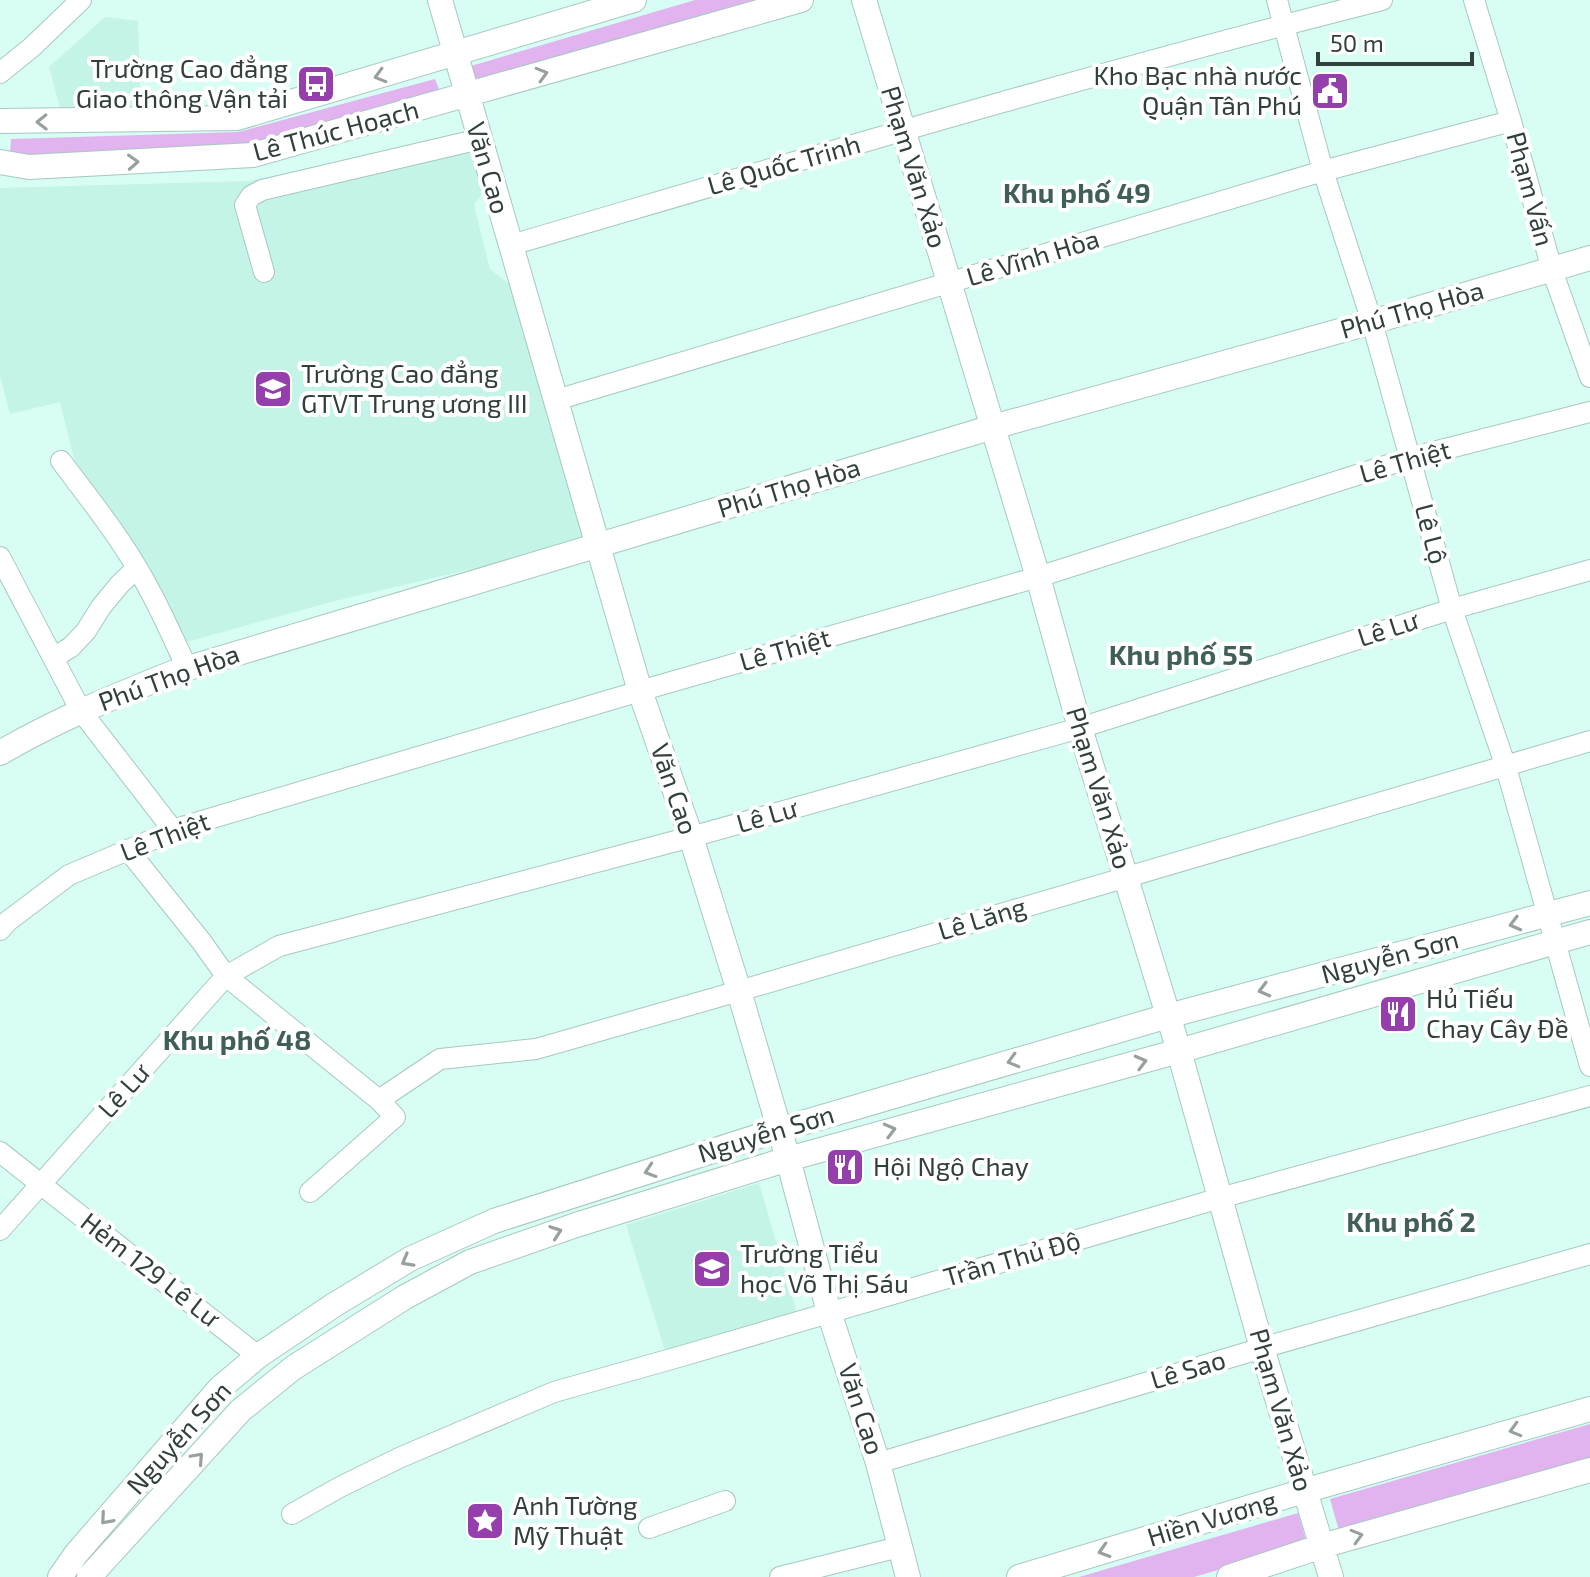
<svg xmlns="http://www.w3.org/2000/svg" width="1590" height="1577" font-family="'Exo 2',sans-serif">
<style>
.built{fill:#c4f3e8}
.green{fill:#e1b3ef}
.lines{fill:none;stroke-linecap:round;stroke-linejoin:round}
.minor-casing{stroke:#a5c9c0;stroke-width:22}
.tertiary-casing{stroke:#a5c9c0;stroke-width:26}
.minor{stroke:#fff;stroke-width:20}
.tertiary{stroke:#fff;stroke-width:24}
.oneway{stroke:#98a09e}
.labels{text-anchor:middle;stroke-width:8;stroke-linejoin:round;paint-order:stroke}
.poi-label{font-size:26px;fill:#31403d;stroke:#fff;text-anchor:start}
.street-label{font-size:26px;fill:#31403d;stroke:#fff}
.neighbourhood-label{font-size:28px;font-weight:bold;fill:#3f5f58;stroke:#fff}
</style>
<rect width="100%" height="100%" fill="#d8fdf4"/>
<path class="built" d="M105,17L138,21L141,114L62,115L49,67Z
M466,132L485,189L474,205L490,269L509,284L552,419L584,538L480,567L331,602L183,643L78,474L60,402L10,414L0,376V188L248,181L311,169Z
M759,1183L797,1313L666,1354L626,1225Z"/>
<path class="green" d="M695,0H766L477,81L471,66Z
M435,79L441,94L242,145L10,156L11,139L238,132Z
M1590,1424V1459L1339,1531L1330,1499Z
M1298,1513L1307,1544L1194,1577H1079Z"/>
<g class="lines">
<defs>
<path id="minor" d="M1277,0L1323,171L1372,322L1452,609L1506,767L1590,1066
M1474,0L1511,121L1552,270L1590,377
M0,73L32,47L81,0
M510,243H518C805,159 1092,73 1382,0
M264,272L245,205L251,196L262,190L480,139
M556,400L1323,171L1511,121
M61,461C88,497 117,533 140,573C158,603 172,636 187,668
M0,557L81,711L173,830
M53,658L71,647L86,631L101,607L120,584L137,568
M128,850L201,941L226,976L379,1100L395,1117L310,1192
M0,930L8,921L69,875L182,827L657,686L1038,577L1410,458L1590,412
M379,1100L440,1059L536,1049L739,991L1590,741
M0,1152L258,1356
M0,1230L226,976L279,946L691,837L1080,728L1452,609L1590,570
M878,1463L1262,1348L1590,1254
M292,1514L340,1487L399,1458L554,1392L682,1356L1220,1198L1590,1096
M649,1528L725,1501
M780,1577L899,1547"/>
<path id="tertiary" d="M440,0L640,691L691,837L739,991L788,1159L829,1312L878,1463L908,1577
M864,0L1038,577L1080,728L1179,1051L1262,1348L1331,1577
M0,121L237,118L634,0
M0,162L29,167L253,155L801,0
M0,753C56,720 115,696 175,672L993,427L1372,322L1590,258
M60,1577L76,1554L219,1389L258,1356L334,1305L410,1259L494,1221L778,1130L1168,1016L1590,903
M89,1577L241,1410L293,1368L405,1297L470,1262L576,1225L788,1159L1179,1051L1590,932
M1019,1577L1304,1491L1590,1409
M1229,1577L1322,1546L1590,1470"/>
</defs>
<use href="#minor" class="minor-casing"/>
<use href="#tertiary" class="tertiary-casing"/>
<use href="#minor" class="minor"/>
<use href="#tertiary" class="tertiary"/>
</g>
<defs><path id="oneway-chevron" d="M-2-3.5L2.5 0L-2 3.5" fill="none" stroke-width="1.6" stroke-linecap="round" stroke-linejoin="round" transform="scale(2)"/></defs>
<g class="oneway">
<use href="#oneway-chevron" transform="translate(542 74) rotate(-16)"/>
<use href="#oneway-chevron" transform="translate(380 76) rotate(164)"/>
<use href="#oneway-chevron" transform="translate(42 122) rotate(179)"/>
<use href="#oneway-chevron" transform="translate(133 162) rotate(-3)"/>
<use href="#oneway-chevron" transform="translate(1515 924) rotate(165)"/>
<use href="#oneway-chevron" transform="translate(1264 990) rotate(165)"/>
<use href="#oneway-chevron" transform="translate(1013 1061) rotate(164)"/>
<use href="#oneway-chevron" transform="translate(1141 1062) rotate(-15)"/>
<use href="#oneway-chevron" transform="translate(890 1130) rotate(-15)"/>
<use href="#oneway-chevron" transform="translate(650 1171) rotate(162)"/>
<use href="#oneway-chevron" transform="translate(556 1232) rotate(-19)"/>
<use href="#oneway-chevron" transform="translate(407 1261) rotate(151)"/>
<use href="#oneway-chevron" transform="translate(1515 1430) rotate(164)"/>
<use href="#oneway-chevron" transform="translate(198 1458) rotate(-48)"/>
<use href="#oneway-chevron" transform="translate(106 1519) rotate(131)"/>
<use href="#oneway-chevron" transform="translate(1357 1536) rotate(-16)"/>
<use href="#oneway-chevron" transform="translate(1104 1551) rotate(163)"/>
</g>
<defs>
<symbol id="bus-square" viewBox="-11 -11 22 22"><rect x="-9" y="-9" width="18" height="18" rx="4" fill="#953fac" stroke="#fff"/><path d="M-5-6H5V4H4V6H2V4H-2V6H-4V4H-5ZM-3.5-4V0h7V-4ZM-3.5 1.2v1.5H-2V1.2ZM2 1.2v1.5H3.5V1.2Z" fill="#fff"/></symbol>
<symbol id="civic-square" viewBox="-11 -11 22 22"><rect x="-9" y="-9" width="18" height="18" rx="4" fill="#953fac" stroke="#fff"/><path d="M-.6-6.5H3V-4.5H.6V-3L4-1V1h2V6H-6V1h2V-1L-.6-3ZM-1.2 2.5V6h2.4V2.5Z" fill="#fff"/></symbol>
<symbol id="university-square" viewBox="-11 -11 22 22"><rect x="-9" y="-9" width="18" height="18" rx="4" fill="#953fac" stroke="#fff"/><path d="M0-5L7-2L0 1L-7-2ZM-4 1L0 2.5L4 1V4Q0 6-4 4Z" fill="#fff"/></symbol>
<symbol id="restaurant-square" viewBox="-11 -11 22 22"><rect x="-9" y="-9" width="18" height="18" rx="4" fill="#953fac" stroke="#fff"/><path d="M-5-6h1v4h1v-4h1v4h1v-4h1v5L-1.5 .5V6h-2V.5L-5-1ZM5-6V6H3V1.5H1.5Q1.5-4 5-6Z" fill="#fff"/></symbol>
<symbol id="school-square" viewBox="-11 -11 22 22"><rect x="-9" y="-9" width="18" height="18" rx="4" fill="#953fac" stroke="#fff"/><path d="M0-5L7-2L0 1L-7-2ZM-4 1L0 2.5L4 1V4Q0 6-4 4Z" fill="#fff"/></symbol>
<symbol id="sight-square" viewBox="-11 -11 22 22"><rect x="-9" y="-9" width="18" height="18" rx="4" fill="#953fac" stroke="#fff"/><path d="M0-6L1.8-2.2L6-1.7L2.9 1.2L3.7 5.4L0 3.3L-3.7 5.4L-2.9 1.2L-6-1.7L-1.8-2.2Z" fill="#fff"/></symbol>
</defs>
<g fill-rule="evenodd">
<use href="#bus-square" x="294" y="62" width="44" height="44"/>
<use href="#civic-square" x="1308" y="69" width="44" height="44"/>
<use href="#university-square" x="251" y="367" width="44" height="44"/>
<use href="#restaurant-square" x="1376" y="992" width="44" height="44"/>
<use href="#restaurant-square" x="823" y="1145" width="44" height="44"/>
<use href="#school-square" x="690" y="1247" width="44" height="44"/>
<use href="#sight-square" x="463" y="1499" width="44" height="44"/>
</g>
<g class="labels">
<g class="poi-label">
<text x="288" y="78" text-anchor="end">Trường Cao đẳng<tspan x="288" dy="30">Giao thông Vận tải</tspan></text>
<text x="1302" y="85" text-anchor="end">Kho Bạc nhà nước<tspan x="1302" dy="30">Quận Tân Phú</tspan></text>
<text x="301" y="383">Trường Cao đẳng<tspan x="301" dy="30">GTVT Trung ương III</tspan></text>
<text x="1426" y="1008">Hủ Tiếu<tspan x="1426" dy="30">Chay Cây Đề</tspan></text>
<text x="873" y="1176">Hội Ngộ Chay</text>
<text x="740" y="1263">Trường Tiểu<tspan x="740" dy="30">học Võ Thị Sáu</tspan></text>
<text x="513" y="1515">Anh Tường<tspan x="513" dy="30">Mỹ Thuật</tspan></text>
</g>
<g class="street-label">
<text transform="translate(336 131) rotate(-15)" y="9">Lê Thúc Hoạch</text>
<text transform="translate(784 165) rotate(-16)" y="9">Lê Quốc Trinh</text>
<text transform="translate(914 167) rotate(73)" y="9">Phạm Văn Xảo</text>
<text transform="translate(488 168) rotate(74)" y="9">Văn Cao</text>
<text transform="translate(1530 189) rotate(75)" y="9">Phạm Vấn</text>
<text transform="translate(1033 258) rotate(-17)" y="9">Lê Vĩnh Hòa</text>
<text transform="translate(1412 310) rotate(-16)" y="9">Phú Thọ Hòa</text>
<text transform="translate(1405 462) rotate(-16)" y="9">Lê Thiệt</text>
<text transform="translate(789 488) rotate(-17)" y="9">Phú Thọ Hòa</text>
<text transform="translate(1431 534) rotate(75)" y="9">Lê Lộ</text>
<text transform="translate(1388 629) rotate(-18)" y="9">Lê Lư</text>
<text transform="translate(785 650) rotate(-16)" y="9">Lê Thiệt</text>
<text transform="translate(169 678) rotate(-20)" y="9">Phú Thọ Hòa</text>
<text transform="translate(1099 788) rotate(73)" y="9">Phạm Văn Xảo</text>
<text transform="translate(674 789) rotate(71)" y="9">Văn Cao</text>
<text transform="translate(767 816) rotate(-16)" y="9">Lê Lư</text>
<text transform="translate(165 837) rotate(-21)" y="9">Lê Thiệt</text>
<text transform="translate(982 919) rotate(-17)" y="9">Lê Lăng</text>
<text transform="translate(1390 957) rotate(-15)" y="9">Nguyễn Sơn</text>
<text transform="translate(124 1091) rotate(-48)" y="9">Lê Lư</text>
<text transform="translate(766 1134) rotate(-17)" y="9">Nguyễn Sơn</text>
<text transform="translate(1012 1259) rotate(-16)" y="9">Trần Thủ Độ</text>
<text transform="translate(150 1270) rotate(38)" y="9">Hẻm 129 Lê Lư</text>
<text transform="translate(1188 1370) rotate(-17)" y="9">Lê Sao</text>
<text transform="translate(861 1409) rotate(72)" y="9">Văn Cao</text>
<text transform="translate(1281 1410) rotate(74)" y="9">Phạm Văn Xảo</text>
<text transform="translate(179 1438) rotate(-48)" y="9">Nguyễn Sơn</text>
<text transform="translate(1212 1519) rotate(-17)" y="9">Hiền Vương</text>
</g>
<g class="neighbourhood-label">
<text x="1077" y="203">Khu phố 49</text>
<text x="1181" y="665">Khu phố 55</text>
<text x="237" y="1050">Khu phố 48</text>
<text x="1411" y="1232">Khu phố 2</text>
</g>
</g>
<path d="M1318 52v12h154v-12" fill="none" stroke="#31403d" stroke-width="4"/>
<text x="1330" y="52" font-size="24" fill="#31403d" stroke="#ffffff" stroke-width="6" paint-order="stroke">50 m</text>
</svg>
